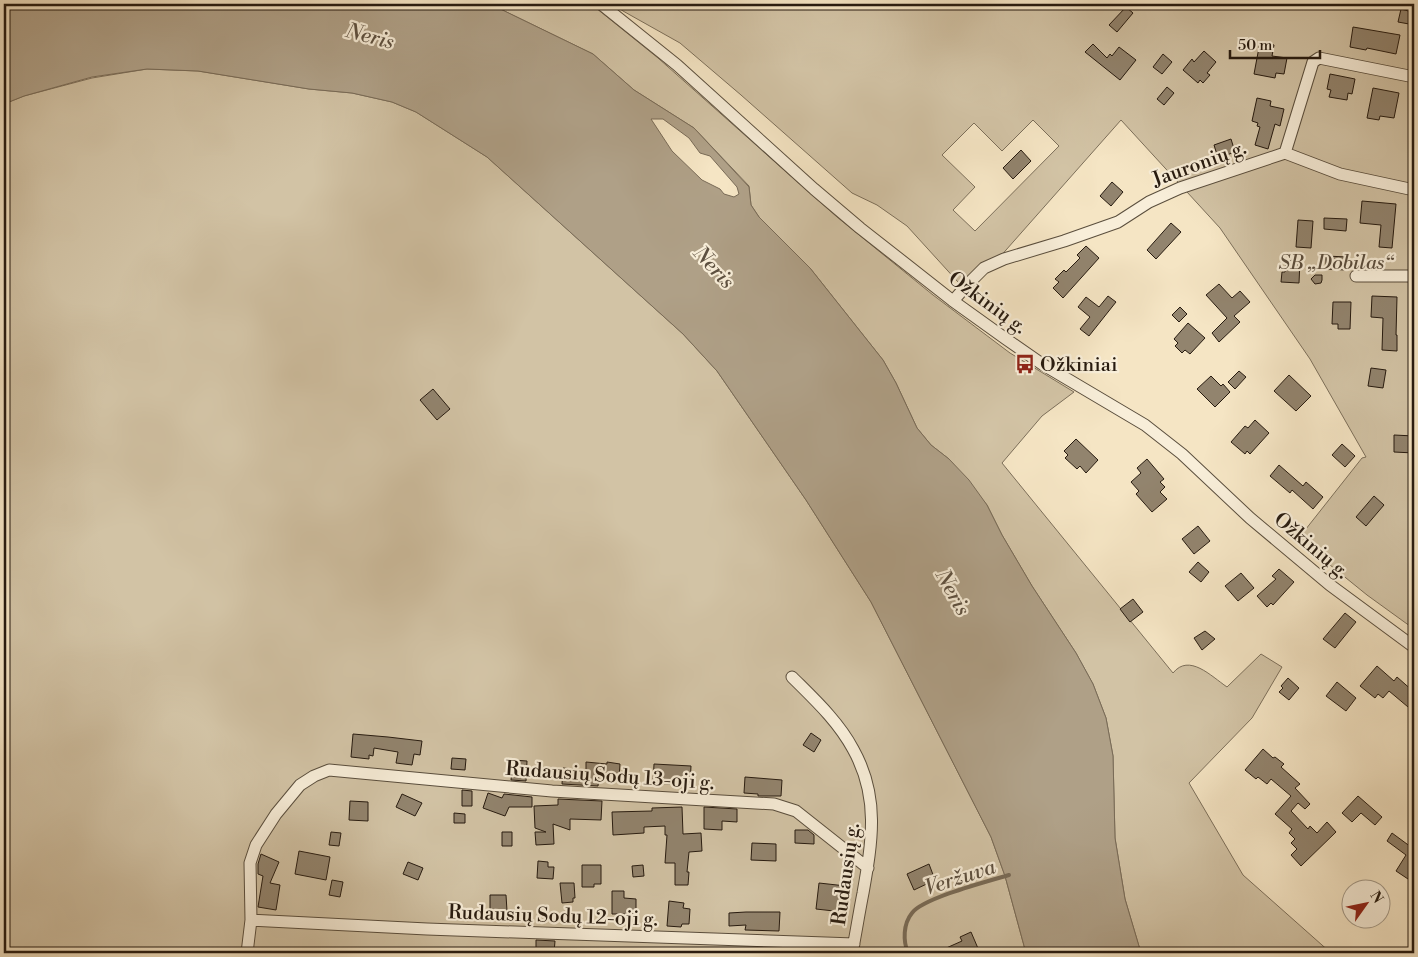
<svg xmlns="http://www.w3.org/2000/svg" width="1418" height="957" font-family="'Libre Bodoni',serif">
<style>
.green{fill:#d2c3a5;stroke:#7c6f5a;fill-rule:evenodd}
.water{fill:#afa087;stroke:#796b57;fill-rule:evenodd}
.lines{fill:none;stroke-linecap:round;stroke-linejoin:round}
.stream{stroke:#796b57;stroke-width:4}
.building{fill:#92846e;stroke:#271b10}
.minor-casing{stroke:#5a4e3d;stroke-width:13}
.minor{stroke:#f8eed9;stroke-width:11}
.labels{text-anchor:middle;stroke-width:4.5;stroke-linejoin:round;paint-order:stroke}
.street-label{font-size:20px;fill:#271b10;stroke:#f8eed9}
.park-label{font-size:20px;font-style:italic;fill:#5a4d3d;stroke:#f8eed9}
.poi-label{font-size:20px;fill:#271b10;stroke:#f8eed9;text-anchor:start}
.water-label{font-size:21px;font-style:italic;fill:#5d5040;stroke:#f8eed9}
</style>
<rect width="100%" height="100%" fill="#f5e5c4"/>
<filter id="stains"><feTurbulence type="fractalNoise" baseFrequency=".004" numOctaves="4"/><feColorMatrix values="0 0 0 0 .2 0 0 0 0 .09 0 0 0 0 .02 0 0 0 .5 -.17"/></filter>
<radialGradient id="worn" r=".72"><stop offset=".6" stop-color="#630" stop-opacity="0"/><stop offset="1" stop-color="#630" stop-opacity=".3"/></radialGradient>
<path class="green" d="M490,4H591L658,58L837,217L933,295L1010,353L1074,392L1042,416L1002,463L1173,673C1189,653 1211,676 1227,687L1261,654L1282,667L1252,718L1189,783L1243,875L1331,953H1141L1125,899L1115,838L1113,756L1106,718L1093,684L1076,653L1032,586L1002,535L987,505L949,459L931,445L917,428L896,383L883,360L810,268L759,217L751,205L749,186L694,128L634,90L593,54Z
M613,4H1414V629L1367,595L1298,539L1362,458L1366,457L1310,359L1220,228L1121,120L968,293L907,226L877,205L852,193L741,95L680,43L623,11ZM1033,120L1059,146L975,231L953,210L975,187L942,155L974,123L1002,151Z
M147,69L198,71L309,89L352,93L392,102L416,112L487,157L683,334L717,371L806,500L871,602L991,837L1005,876L1026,953H4V104L24,96L92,78Z"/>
<path class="water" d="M4,4H490L593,54L634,90L694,128L749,187L751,205L759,217L810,268L883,360L896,383L917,428L931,445L949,459L969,480L987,505L1002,535L1032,586L1076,653L1093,684L1106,718L1113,756L1115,838L1125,899L1141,953H1026L1005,876L991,837L871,602L806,500L717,371L683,334L487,157L416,112L392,102L352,93L309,89L198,71L147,69L92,77L24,96L4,104ZM651,119H663L689,138L700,153L710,156L737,187L739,194L734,197L724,194L720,189L702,180L672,151Z"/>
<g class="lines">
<path class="stream" d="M908,953C903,941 903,924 912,913C923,898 989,881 1009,875"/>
</g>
<path class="building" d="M1126,7L1133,13L1117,32L1109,25Z
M1401,9L1412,12L1409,24L1398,22Z
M1353,27L1400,35L1396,54L1367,48L1366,50L1350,47Z
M1260,42L1274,45L1272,56L1287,58L1284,74L1276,73L1275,78L1254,74Z
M1093,44L1107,58L1110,54L1112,56L1119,47L1136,60L1120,80L1085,52Z
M1204,51L1216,62L1207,73L1210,75L1203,83L1200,80L1198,83L1183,70L1192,59L1194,62Z
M1163,54L1172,62L1162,74L1153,67Z
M1330,74L1355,79L1352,94L1348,93L1347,100L1329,97L1331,90L1327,89Z
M1167,87L1174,93L1164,105L1157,99Z
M1373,88L1399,93L1394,118L1380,116L1379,120L1367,118Z
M1257,98L1271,101L1270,106L1284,109L1280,126L1275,124L1268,149L1255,145L1260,127L1257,126L1258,123L1252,121Z
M1231,139L1235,152L1218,158L1214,145Z
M1021,150L1031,161L1013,179L1003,168Z
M1112,182L1123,192L1111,206L1100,196Z
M1362,201L1396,204L1392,248L1379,247L1381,225L1360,223Z
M1324,218L1347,219L1346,231L1324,229Z
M1298,220L1313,221L1311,248L1296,247Z
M1171,223L1181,232L1156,259L1147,250Z
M1086,246L1099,258L1063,298L1053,288L1059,282L1055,279L1064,270L1066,272L1080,258L1077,255Z
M1326,256L1347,257L1346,270L1326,269Z
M1286,260L1300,261L1299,283L1281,282L1282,272H1285Z
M1315,275H1322V280L1321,283L1315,284L1311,279Z
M1219,284L1232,298L1240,291L1250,302L1234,316L1240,322L1219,342L1212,333L1227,318L1206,295Z
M1108,296L1116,302L1089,336L1080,329L1090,317L1078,307L1086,297L1099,307Z
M1372,296L1397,297L1396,335H1397V351L1382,350L1383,318L1371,317Z
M1333,302H1351L1350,329H1338V324H1332Z
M1180,307L1187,314L1179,322L1172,315Z
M1188,323L1205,338L1190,354L1185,350L1182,353L1175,346L1178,343L1174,339Z
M1371,368L1386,370L1383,388L1368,386Z
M1239,371L1246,377L1235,389L1228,382Z
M1289,375L1311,396L1296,411L1274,391Z
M1211,376L1221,386L1223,384L1230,392L1215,407L1197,389Z
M433,389L450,409L437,420L420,400Z
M1255,420L1269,433L1250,454L1247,451L1245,454L1231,442L1245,426L1248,428Z
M1394,435L1414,436V453L1394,452Z
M1076,439L1098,460L1086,473L1080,466L1077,469L1065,458L1068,455L1064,451Z
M1342,444L1355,456L1345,467L1332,455Z
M1147,459L1164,479L1160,482L1165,487L1160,492L1167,499L1152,512L1136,494L1139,491L1131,482L1141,473L1137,468Z
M1279,465L1303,486L1306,482L1323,497L1313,509L1292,490L1290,493L1270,476Z
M1374,496L1384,505L1366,526L1356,517Z
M1198,526L1210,541L1194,554L1182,539Z
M1198,562L1209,572L1201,582L1189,572Z
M1279,569L1294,582L1273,605L1271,603L1267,607L1257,596L1276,579L1272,576Z
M1241,573L1254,588L1238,601L1225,586Z
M1133,599L1143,612L1130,622L1120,609Z
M1345,613L1356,622L1335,648L1323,639Z
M1205,631L1215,639L1202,650L1194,638Z
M1377,666L1394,681L1397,677L1414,692V712L1389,691L1383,698L1378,694L1375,698L1360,686Z
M1288,678L1299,688L1289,700L1279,692L1283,688L1281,686Z
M1337,682L1356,698L1346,711L1326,696Z
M811,733L821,740L814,752L803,745Z
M353,734L388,737L422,741L420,755L414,754L412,765L396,763L398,752L374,748L373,756L369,755V759L351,757Z
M1263,749L1273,758L1275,757L1284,764L1281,767L1300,784L1295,788L1310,804L1305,809L1298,803L1291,811L1308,829L1310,826L1317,833L1327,822L1336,832L1301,866L1291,855L1297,849L1291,843L1295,839L1289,833L1292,829L1275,814L1291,796L1271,779L1267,784L1258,777L1256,779L1245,770Z
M452,758L466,759L465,770L451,769Z
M513,760L527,761L526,781L511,780Z
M586,762L607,764V762L620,764L619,778L599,775L598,786L562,784L563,768L586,770Z
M654,764L691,766L690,785L653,783Z
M745,777L782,780L781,796H758V794L744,793Z
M462,790L472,791V806H462Z
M488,793L502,798L504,794L532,797V807H509L505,816L483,808Z
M402,794L422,803L415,816L396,807Z
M1358,796L1382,817L1375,825L1361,813L1352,822L1342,813Z
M558,799L602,801L601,820L570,819V830L553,824L554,844L536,845L535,832H546L535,828L534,806L558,805Z
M350,801L368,802V821L349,820Z
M682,807L683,834L701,833L702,851L689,852L687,872H689L688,885H675V863H665L667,835H665V826L644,827V833L613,835L612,812L652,811V808Z
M704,807L737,809V822L722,821V830L704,829Z
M454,813L465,814V823H454Z
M795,830H808L814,835V844L795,843Z
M331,832L341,833L339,846L329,845Z
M502,832H512V846H502Z
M1392,833L1411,847L1414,842V883L1396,871L1406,855L1387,841Z
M752,843L776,844V861L751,860Z
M299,851L330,857L326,880L295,874Z
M261,854L279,862L270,883L280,885L276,910L258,907L263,876L258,874V864Z
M538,861L548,862V867H554L553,879L537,878Z
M408,862L423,868L418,880L403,874Z
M929,864L935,880L914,890L907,874Z
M582,865H601V884H594V887H582Z
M643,865L644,876L633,877L632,866Z
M332,880L343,882L340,897L329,895Z
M560,883H574L575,898H573V902L562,903Z
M819,883L846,886L843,912L816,909Z
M612,891H624V898L636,899V914H612Z
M490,895H506L507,911H490Z
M669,901L684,903L683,908L690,909L689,924H682L681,927L667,926Z
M746,912H780L779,931L745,930L746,925L729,926V913Z
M971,932L980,953H935L962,941L960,937Z
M536,940L555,941L554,953L536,952Z"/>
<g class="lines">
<defs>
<path id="minor" d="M601,4L677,65L814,189L860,228L953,301L1006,339L1042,364L1145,425L1182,454L1250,518L1330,585L1414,647
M1285,153L1340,174L1414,190
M1356,276H1414
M953,301L967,285L984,268L1004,259L1064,241L1118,222L1149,202L1180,188L1285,153L1313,62L1319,58L1414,77
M792,677C814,699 838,721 853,749C880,797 872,842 863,893C859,913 856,933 852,953
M251,920L427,929L854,944
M247,953L251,920L250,863L256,845L276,814L300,785L314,776L329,770L552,791L774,804L796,811L868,868"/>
</defs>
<use href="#minor" class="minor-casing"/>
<use href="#minor" class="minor"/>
</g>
<defs>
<symbol id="bus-bare" viewBox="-9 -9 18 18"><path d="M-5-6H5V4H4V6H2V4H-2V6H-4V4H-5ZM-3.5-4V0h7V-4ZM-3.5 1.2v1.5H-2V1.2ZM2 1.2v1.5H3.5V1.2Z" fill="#8f2418" stroke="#f8eed9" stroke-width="2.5" paint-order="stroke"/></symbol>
</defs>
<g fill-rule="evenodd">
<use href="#bus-bare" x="1011" y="350" width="28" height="28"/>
</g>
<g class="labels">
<g class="street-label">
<text transform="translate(1199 163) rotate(-20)" y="7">Jauronių g.</text>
<text transform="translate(988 302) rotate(36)" y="7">Ožkinių g.</text>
<text transform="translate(1312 545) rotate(40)" y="7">Ožkinių g.</text>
<text transform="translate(610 775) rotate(4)" y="7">Rudausių Sodų 13-oji g.</text>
<text transform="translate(845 874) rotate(-82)" y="7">Rudausių g.</text>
<text transform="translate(553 915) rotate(2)" y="7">Rudausių Sodų 12-oji g.</text>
</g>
<g class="park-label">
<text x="1336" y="269">SB „Dobilas“</text>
</g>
<g class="poi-label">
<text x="1040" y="371">Ožkiniai</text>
</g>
<g class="water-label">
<text transform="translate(370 36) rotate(15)" y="7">Neris</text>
<text transform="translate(714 267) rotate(47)" y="7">Neris</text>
<text transform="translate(953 592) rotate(61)" y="7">Neris</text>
<text transform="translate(960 877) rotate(-18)" y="7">Veržuva</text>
</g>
</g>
<rect width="1418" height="957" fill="none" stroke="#f5e5c4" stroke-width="20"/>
<rect x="5" y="5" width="1408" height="947" fill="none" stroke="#271b10" stroke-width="2.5"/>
<rect x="10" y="10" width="1398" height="937" fill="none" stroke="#271b10"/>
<g transform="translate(1366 904) rotate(57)"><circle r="24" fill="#f8eed9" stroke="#a49a89"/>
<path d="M0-4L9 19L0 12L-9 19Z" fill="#8f2418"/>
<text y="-8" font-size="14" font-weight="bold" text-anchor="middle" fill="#271b10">N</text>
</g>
<path d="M1230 50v8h90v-8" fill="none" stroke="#271b10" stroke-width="2.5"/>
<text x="1238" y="50" font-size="15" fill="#271b10" stroke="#f8eed9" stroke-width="4" paint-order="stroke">50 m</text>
<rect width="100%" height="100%" filter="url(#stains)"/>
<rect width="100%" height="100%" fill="url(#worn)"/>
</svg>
